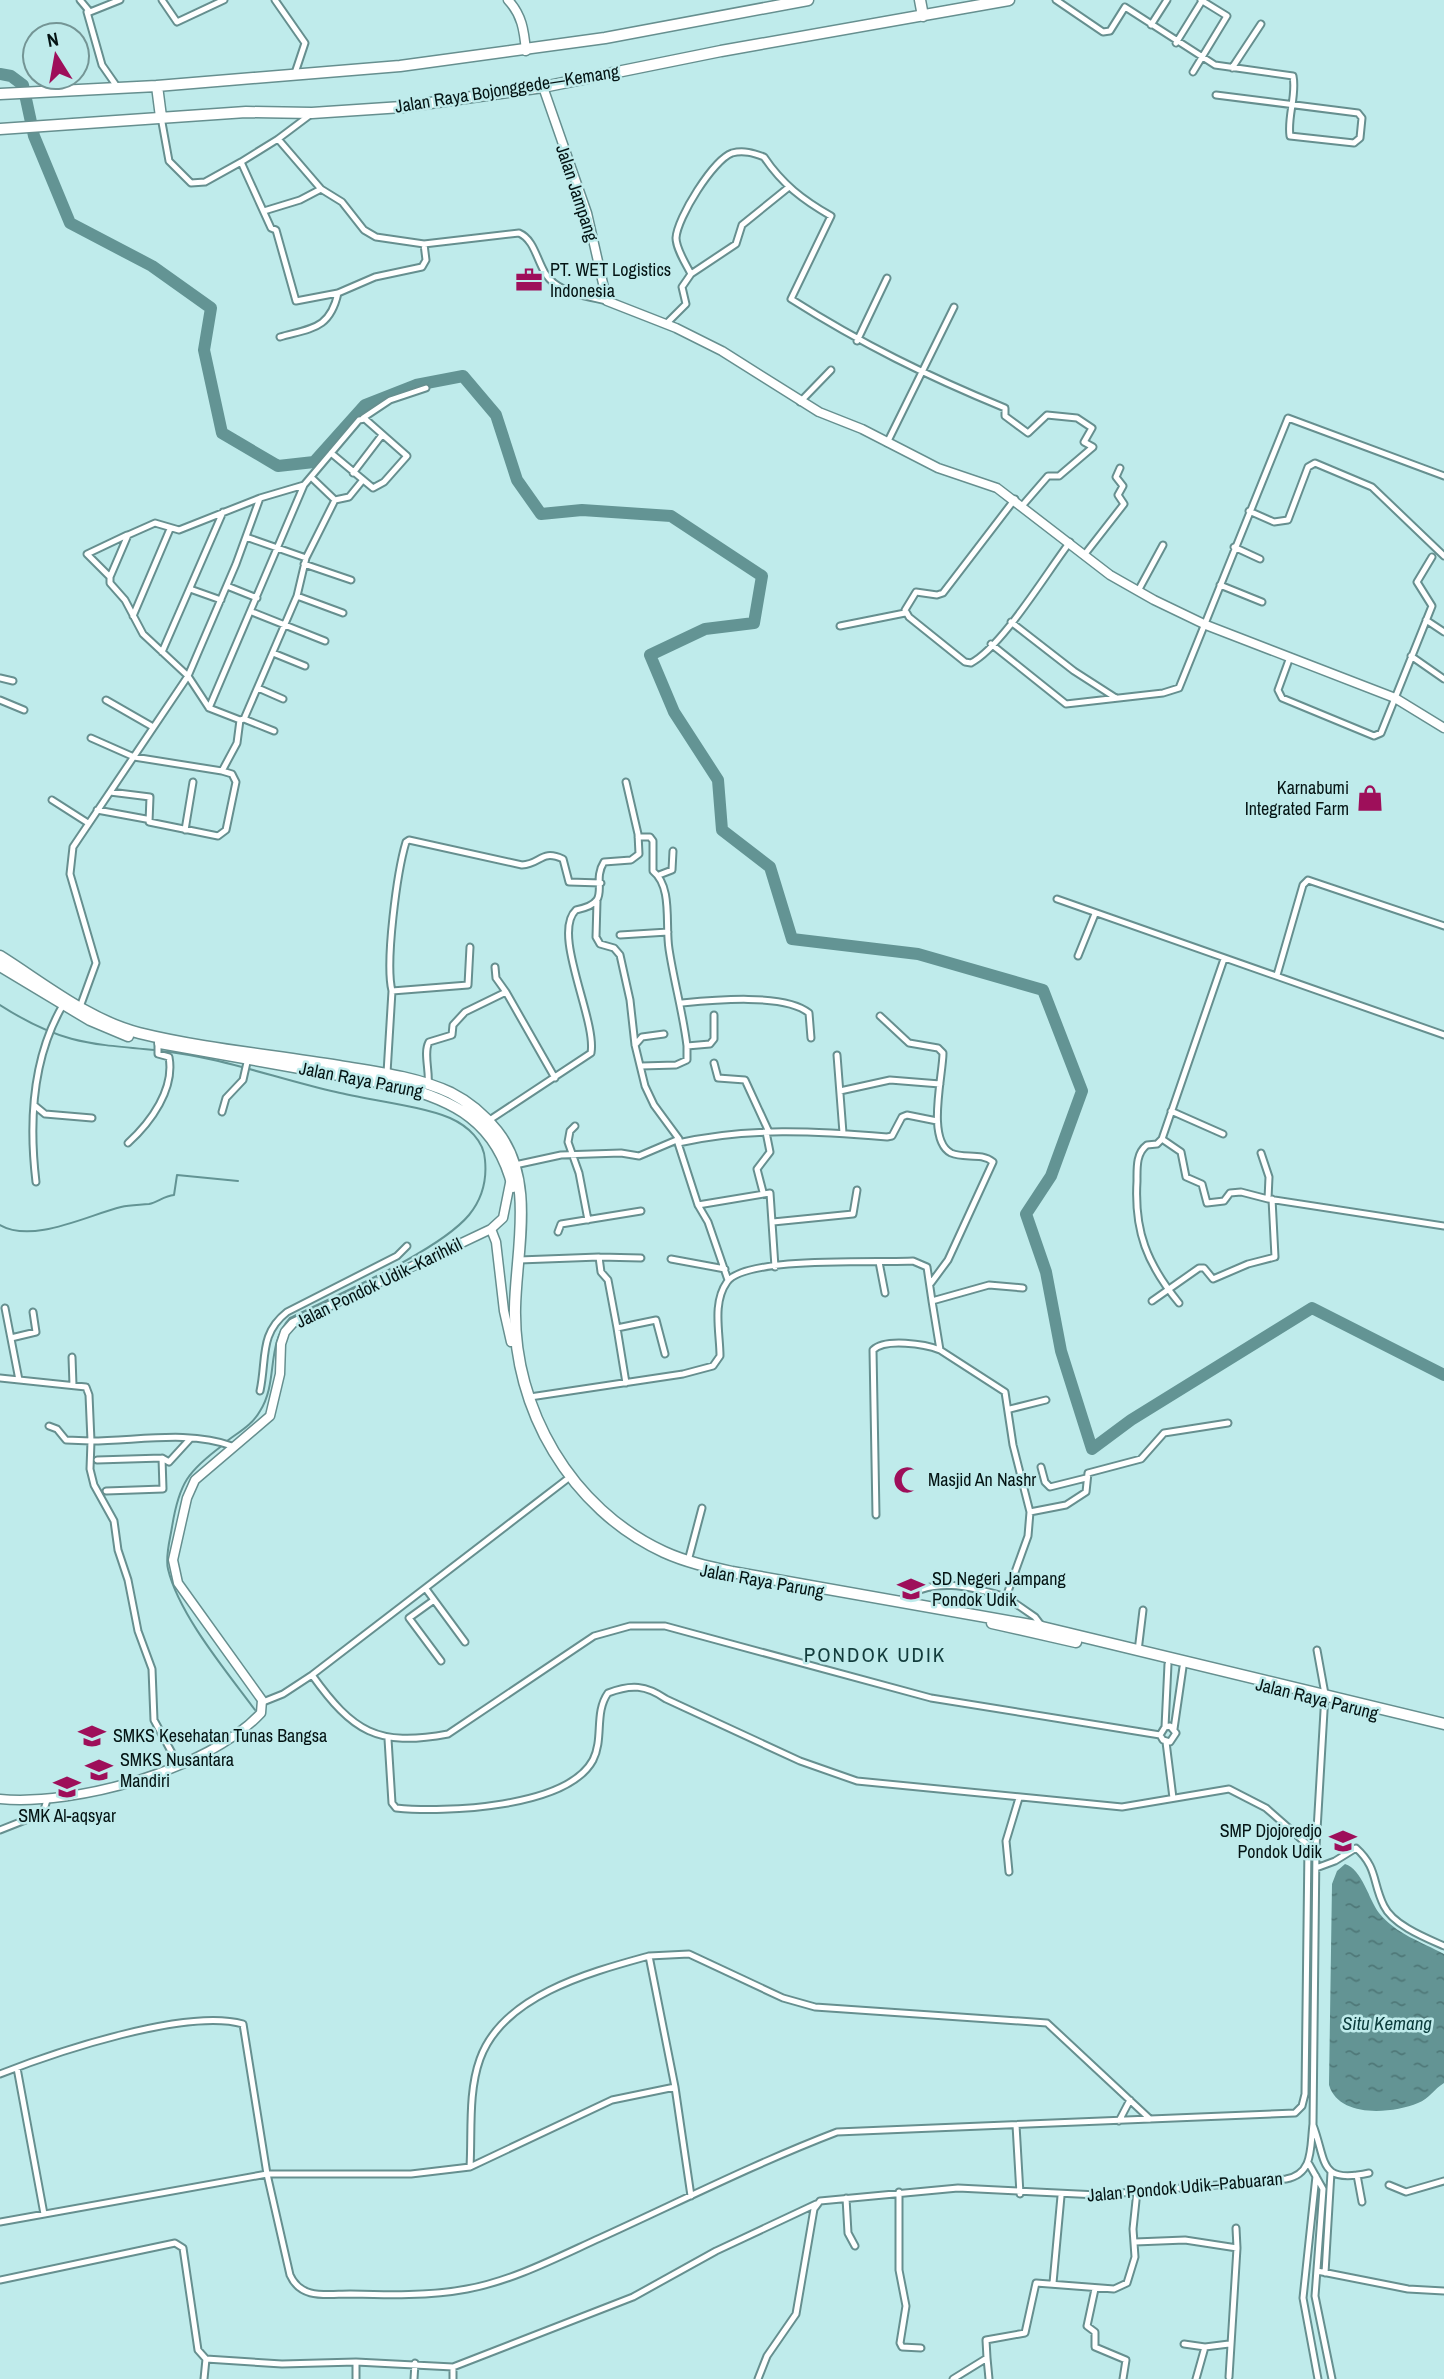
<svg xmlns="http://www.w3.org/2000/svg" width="1444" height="2379" font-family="'Archivo Narrow',sans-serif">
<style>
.water{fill:url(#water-ripples)}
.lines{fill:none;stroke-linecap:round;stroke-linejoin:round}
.stream{stroke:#639494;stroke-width:2}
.river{stroke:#639494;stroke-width:12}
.street-casing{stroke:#668f8f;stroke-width:9}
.secondary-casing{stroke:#668f8f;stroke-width:11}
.highway-casing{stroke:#668f8f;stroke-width:13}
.street{stroke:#fff;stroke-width:5}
.secondary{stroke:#fff;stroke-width:8}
.highway{stroke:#fff;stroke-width:10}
.labels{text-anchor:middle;stroke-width:5;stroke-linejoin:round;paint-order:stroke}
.street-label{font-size:18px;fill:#041414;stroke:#bfebeb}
.poi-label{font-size:18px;fill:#041414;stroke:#bfebeb;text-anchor:start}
.water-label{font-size:19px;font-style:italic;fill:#0a3b3b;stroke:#bfebeb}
.quarter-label{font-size:21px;letter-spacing:2px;fill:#123c3c;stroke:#bfebeb}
</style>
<defs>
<pattern id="water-ripples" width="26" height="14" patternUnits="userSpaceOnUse" patternTransform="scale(1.75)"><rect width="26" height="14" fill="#639494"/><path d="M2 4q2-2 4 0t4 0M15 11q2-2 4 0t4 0" fill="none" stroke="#4f7878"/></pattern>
</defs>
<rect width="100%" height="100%" fill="#bfebeb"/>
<path class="water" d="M1345,1864C1362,1869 1369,1900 1379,1913C1396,1934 1422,1942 1444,1954V2083C1434,2089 1429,2099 1418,2103C1391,2114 1339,2118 1329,2085L1332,1884L1337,1871Z"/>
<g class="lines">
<path class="stream" d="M0,1005C59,1043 88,1044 155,1050
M160,1051C221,1057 277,1079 336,1092C368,1100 422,1106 450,1118C468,1126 484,1141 485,1160C487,1180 482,1199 469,1215C438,1252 336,1295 290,1318C265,1345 279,1381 260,1411C253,1424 239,1432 227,1441
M0,1225C33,1244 88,1215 121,1207C130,1205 140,1205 149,1204C158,1202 164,1196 174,1195L177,1175L238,1181
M223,1445C188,1471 179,1483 172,1527C170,1540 165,1556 168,1569C179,1615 227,1672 255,1710"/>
<path class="river" d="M0,74L11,76L23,85L34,136L70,223L152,266L211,308L204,350L222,433L278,466L314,462L365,405L416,385L463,376L496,415L517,480L541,514L582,510L671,516L762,576L754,623L705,629L650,655L674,712L718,780L722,830L770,867L792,939L918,954L1043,990L1082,1091L1051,1176L1026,1214L1046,1272L1061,1351L1092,1449L1131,1420L1312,1308L1444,1375"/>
<defs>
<path id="street" d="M80,0L90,12L120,0
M162,0L177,22L224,0
M275,0L305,43L296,70
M1056,0L1103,32L1110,31L1125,7L1215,65L1293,76C1297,95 1287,117 1290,136L1354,143L1360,138L1362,118L1358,113L1216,95
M87,12L102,65L118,88
M1151,25L1167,0
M1176,43L1202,1
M1232,68L1261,24
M1193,72L1227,16L1201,0
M310,115L278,139L241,162L271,228L276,230L296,301L338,293L375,277L422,267L426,260L424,244
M161,117L169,161L191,183L205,182L241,162
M278,139L321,189L342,202L364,230L376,237L424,244L519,233C538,241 537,271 554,283C568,294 590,297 607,301
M264,211L300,200L321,189
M691,274C686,264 676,249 676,238C677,218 713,160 732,153C744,150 753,153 764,157C782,184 803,200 831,216L791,299C862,344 927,376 1005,408V416L1028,433L1047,415L1077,418L1092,428L1084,442L1093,447L1059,476H1048L1022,506
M666,324L686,304L682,287L691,274L736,244L742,225L789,187
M280,337C312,328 330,329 338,293
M857,341L887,278
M800,402L831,370
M363,418L390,400L426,388
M887,443L954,307
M353,473L382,435
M1015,499L943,593L937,595L916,592L905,610L909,617L965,662L971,663C1002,647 1047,572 1070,542
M335,500L349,497L362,481
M1249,511L1274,522L1288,520L1308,467L1315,463L1372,487L1444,556
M246,537L306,558
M1234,547L1260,559
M1085,554L1124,504L1118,495L1123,486L1116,477L1120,468
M304,564L351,580
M110,577L87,554L127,535
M1220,585L1262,602
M227,586L257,598
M190,589L221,600
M1138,591L1163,545
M297,596L343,613
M252,612L325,641
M133,616L170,529
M1426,620L1444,632
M1011,622L1074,671L1116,698
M840,626L905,613
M991,644L1066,704L1163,693L1179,688L1288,418L1444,476
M162,652L223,512
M273,653L305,666
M1411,656L1444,679
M1290,657L1278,690L1282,698L1374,736L1381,733L1432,606L1417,582L1432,557
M0,678L13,681
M258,688L283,699
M0,700L24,710
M106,700L153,727
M209,708L304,485
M244,719L274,731
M240,720L244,719L297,596L306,558L335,500L312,478
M91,738L134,757L222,771
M110,792L150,797L149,822L218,836L226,830L236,782L232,774L222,771L237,743L240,720L209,708L188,676L236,564L260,498
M52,800L88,823
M97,810L146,819
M185,830L193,782
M638,837H650L653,841V871C673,887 665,925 669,949C674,982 683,1013 687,1046
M659,875L672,870L673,851
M1057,899L1444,1035
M597,901L596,937L600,944L614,948L620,955L630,1000L635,1045L645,1086L654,1105L679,1139L678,1143C747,1127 817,1131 887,1137L892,1136L902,1117L907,1115L937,1121
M620,935L668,932
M1078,956L1095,914
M1277,975L1303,885L1308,880L1444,926
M392,991C385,962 397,872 406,842L409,840L522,865C541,864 541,849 563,859L569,882L601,883
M506,992L555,1078
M682,1003C713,1000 785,993 809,1013L811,1038
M80,1007L96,963L70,874L73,847L188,676L143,634L125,600L110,583V577L128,535L155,523L179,530L260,498L304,485L359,420L365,419L407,456L384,482L373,488L331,453
M880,1016L909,1043L938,1048L943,1053C943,1075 926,1140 951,1153C964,1159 981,1152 993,1162L948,1260L931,1283
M635,1045L642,1037L664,1034
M837,1055L843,1133
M714,1063L718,1078L745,1080L769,1132
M641,1066L676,1065L687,1060V1046L710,1044L714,1039V1015
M387,1073L392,991L468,985L470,947
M428,1085C430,1071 423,1053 429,1042L452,1035L453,1025L465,1012L506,992L496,978L495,967
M840,1091L890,1080L940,1084
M34,1105L45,1114L92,1118
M1171,1111L1223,1134
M222,1112L226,1098L243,1080L248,1058
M488,1121L591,1053C597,1020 551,933 576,910C615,902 590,884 604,862L631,860L639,854L638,834L626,782
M575,1126L570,1131L568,1142L579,1173L588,1220
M1162,1139L1181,1152L1186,1177L1202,1184L1207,1203L1224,1201L1230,1193L1241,1192L1268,1199L1444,1226
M128,1143C151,1122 175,1089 169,1057L158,1054V1043
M678,1143L698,1205L770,1193L775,1267
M1261,1153L1269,1177L1268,1199
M515,1165L561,1155L621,1153L639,1156L679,1139
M36,1182C29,1123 32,1058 63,1005
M763,1192L757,1169L770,1152L766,1132
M698,1205L708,1222L728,1280
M773,1222L853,1214L857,1190
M558,1232L561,1224L641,1211
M599,1257L641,1258
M671,1259L725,1269
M519,1260L599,1257L601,1272L608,1280L617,1328L656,1320L665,1354
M879,1262L885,1293
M932,1301L940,1350L1005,1392L1013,1445L1030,1512L1028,1536L1006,1597L1035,1617L1041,1625
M1152,1301L1199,1268H1204L1213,1279L1248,1264L1275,1257L1272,1199
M1179,1303C1147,1264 1134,1231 1137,1181C1137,1168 1136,1153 1147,1145L1157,1144L1162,1139L1224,959
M5,1308L19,1380
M617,1328L626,1383
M11,1338L36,1332L33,1312
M72,1357L73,1385
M0,1378L86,1387L89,1395L91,1441L66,1440L57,1429L49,1426
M260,1391C267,1358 259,1334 287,1312L397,1256L407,1246
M530,1397L683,1374L713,1366L720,1356C720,1333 712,1303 727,1282C745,1256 877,1263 913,1261L927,1267L932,1301L989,1285L1023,1288
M1010,1409L1046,1400
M97,1460L162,1458L169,1462L190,1439
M1041,1467L1045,1482L1050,1487L1086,1478
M106,1491L163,1489L162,1458
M1030,1512L1066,1505L1086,1492L1088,1473L1141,1459L1164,1433L1228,1423
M876,1515L873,1350C885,1338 925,1344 940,1350
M688,1561L702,1508
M426,1589L465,1642
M434,1600L409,1618L441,1661
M899,1601C932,1576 970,1586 1006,1597
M1138,1651L1143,1610
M312,1675C353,1732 377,1747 448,1734L594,1636L630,1626H665L931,1698L1160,1735
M263,1702L283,1694L312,1675L566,1480
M1165,1727L1170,1726L1176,1733L1170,1742L1163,1740L1160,1735L1165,1727L1168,1664
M1174,1729L1183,1667
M1166,1742L1173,1798
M178,1764L154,1720L152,1669L138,1631L128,1580L118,1550L114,1521L94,1485L90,1469L91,1441C136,1441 189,1430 232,1446
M0,1830L43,1813L47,1800
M1316,1868L1335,1861L1356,1848C1378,1868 1372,1882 1384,1906C1393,1925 1426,1938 1444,1946
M1009,1872L1006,1841L1019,1798
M17,2068L44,2214
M0,2074C56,2052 186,2008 243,2024L267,2174L290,2275C301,2300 327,2294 350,2294C388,2295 430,2296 467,2289C512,2281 558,2257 600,2238C679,2202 756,2163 837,2132L1295,2113L1302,2106L1305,2094L1308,1845L1266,1808L1229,1789L1122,1807L857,1781L800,1761L666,1699C646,1685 631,1684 608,1693C594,1713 604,1738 593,1760C567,1808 444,1813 396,1808L392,1803L388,1739
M675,2087L691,2196
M1119,2121L1130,2100
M1016,2125L1020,2194
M1313,2125C1327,2162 1318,2184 1369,2173
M1309,2164L1323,2189L1315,2296L1332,2379
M470,2167C472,2132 468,2092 480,2059C503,1995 591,1972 649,1956
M1357,2175L1362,2202
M1316,2176L1303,2298L1318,2379
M1389,2185L1406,2192L1444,2181
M899,2192V2270L906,2306L900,2343L902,2347L921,2348
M846,2198L848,2233L855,2246
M0,2222L267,2174H411L470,2167L612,2100L675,2087L649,1956L689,1954L783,1998L815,2007L1047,2023L1150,2119
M1236,2228L1237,2248
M1135,2242L1185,2240L1237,2248L1229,2377
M1317,2271L1408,2289L1444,2291
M1325,2273L1331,2172
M0,2280L175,2243L183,2248L198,2350L206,2359L282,2364L356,2362L453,2367L633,2297L716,2251L816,2204
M1053,2283L1061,2196
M1095,2289L1087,2326L1095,2332V2347L1126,2360L1123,2379
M1184,2344L1205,2347L1229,2344
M987,2358L989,2379
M453,2367V2379
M204,2379L206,2359
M356,2379V2362
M414,2379L415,2363
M758,2379L767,2356L796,2314L814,2209L820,2201L958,2188L1098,2195L1286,2179C1314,2174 1310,2147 1313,2124L1316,1847L1325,1694L1317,1650
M953,2379L987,2358L986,2340L1025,2333L1036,2283L1114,2289L1127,2283L1135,2257L1133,2229L1137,2191
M1196,2379L1205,2347"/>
<path id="secondary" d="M508,0C522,15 524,30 526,51
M543,87L587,213L607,301L676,328L722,351L819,412L862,429L938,468L997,488L1110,575L1154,600L1206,625L1395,698L1444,728
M491,1229L496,1242L504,1311L511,1342
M0,1799C75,1806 208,1770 261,1713L262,1700L178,1583L173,1560L187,1498L195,1480L270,1416L280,1374L281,1344L285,1332L293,1323L491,1229L503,1218L510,1183"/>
<path id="highway" d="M920,0L923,16
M157,86L161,117
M0,94L157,86L400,66L605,38L808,0
M0,129L246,112L312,113L402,107L543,87L721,51L1009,0
M0,956C43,983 88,1020 139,1033C204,1049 273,1055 339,1066C376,1072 417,1077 451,1093C469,1102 485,1116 497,1131C536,1181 516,1250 515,1308C513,1409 571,1509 664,1552C686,1562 709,1567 732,1572L1042,1627L1444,1724
M0,966L90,1020L128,1036
M160,1043L395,1085C455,1100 497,1122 513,1187
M992,1623L1076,1642"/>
</defs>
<use href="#street" class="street-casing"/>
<use href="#secondary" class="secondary-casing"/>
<use href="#highway" class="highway-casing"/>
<use href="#street" class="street"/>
<use href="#secondary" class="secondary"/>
<use href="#highway" class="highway"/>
</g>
<defs>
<symbol id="office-bare" viewBox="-9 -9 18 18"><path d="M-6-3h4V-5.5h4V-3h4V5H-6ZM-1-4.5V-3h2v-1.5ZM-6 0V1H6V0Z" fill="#9e0f5a" stroke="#bfebeb" stroke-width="2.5" paint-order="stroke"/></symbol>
<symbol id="shop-bare" viewBox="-9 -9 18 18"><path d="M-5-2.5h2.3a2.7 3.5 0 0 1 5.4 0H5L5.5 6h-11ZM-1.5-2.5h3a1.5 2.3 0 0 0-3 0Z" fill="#9e0f5a" stroke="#bfebeb" stroke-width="2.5" paint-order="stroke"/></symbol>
<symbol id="mosque-bare" viewBox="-9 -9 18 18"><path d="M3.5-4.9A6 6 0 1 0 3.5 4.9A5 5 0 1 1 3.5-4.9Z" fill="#9e0f5a" stroke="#bfebeb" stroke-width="2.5" paint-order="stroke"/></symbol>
<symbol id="school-bare" viewBox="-9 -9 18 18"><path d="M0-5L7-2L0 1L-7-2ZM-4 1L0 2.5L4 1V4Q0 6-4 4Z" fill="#9e0f5a" stroke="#bfebeb" stroke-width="2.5" paint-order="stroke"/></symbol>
</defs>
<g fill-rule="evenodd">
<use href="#office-bare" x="510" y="261" width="38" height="38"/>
<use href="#shop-bare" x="1351" y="779" width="38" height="38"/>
<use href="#mosque-bare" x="888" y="1461" width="38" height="38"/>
<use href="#school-bare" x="892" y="1570" width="38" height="38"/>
<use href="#school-bare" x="73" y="1717" width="38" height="38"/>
<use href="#school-bare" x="80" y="1751" width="38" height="38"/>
<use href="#school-bare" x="48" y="1768" width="38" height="38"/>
<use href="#school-bare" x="1324" y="1822" width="38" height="38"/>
</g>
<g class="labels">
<g class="street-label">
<text transform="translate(507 89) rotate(-9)" y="6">Jalan Raya Bojonggede—Kemang</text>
<text transform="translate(577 193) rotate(72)" y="6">Jalan Jampang</text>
<text transform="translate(361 1080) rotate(11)" y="6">Jalan Raya Parung</text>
<text transform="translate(379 1283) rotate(-26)" y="6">Jalan Pondok Udik–Karihkil</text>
<text transform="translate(762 1581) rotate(10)" y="6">Jalan Raya Parung</text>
<text transform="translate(1317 1699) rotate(14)" y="6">Jalan Raya Parung</text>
<text transform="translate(1185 2187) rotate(-5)" y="6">Jalan Pondok Udik–Pabuaran</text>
</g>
<g class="poi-label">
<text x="550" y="276">PT. WET Logistics<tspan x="550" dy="21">Indonesia</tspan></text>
<text x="1349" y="794" text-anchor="end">Karnabumi<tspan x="1349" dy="21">Integrated Farm</tspan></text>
<text x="928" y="1486">Masjid An Nashr</text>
<text x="932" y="1585">SD Negeri Jampang<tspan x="932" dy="21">Pondok Udik</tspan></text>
<text x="113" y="1742">SMKS Kesehatan Tunas Bangsa</text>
<text x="120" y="1766">SMKS Nusantara<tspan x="120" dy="21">Mandiri</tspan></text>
<text x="67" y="1822" text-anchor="middle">SMK Al-aqsyar</text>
<text x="1322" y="1837" text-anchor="end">SMP Djojoredjo<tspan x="1322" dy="21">Pondok Udik</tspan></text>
</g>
<g class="water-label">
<text x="1387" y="2030">Situ Kemang</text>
</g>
<g class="quarter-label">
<text x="875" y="1662">PONDOK UDIK</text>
</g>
</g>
<g transform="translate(56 56) rotate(349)"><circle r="33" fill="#bfebeb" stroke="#749595" stroke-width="2"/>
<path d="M0-5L12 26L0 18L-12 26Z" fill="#9e0f5a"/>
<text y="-10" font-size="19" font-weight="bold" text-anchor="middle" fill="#041414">N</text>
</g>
</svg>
